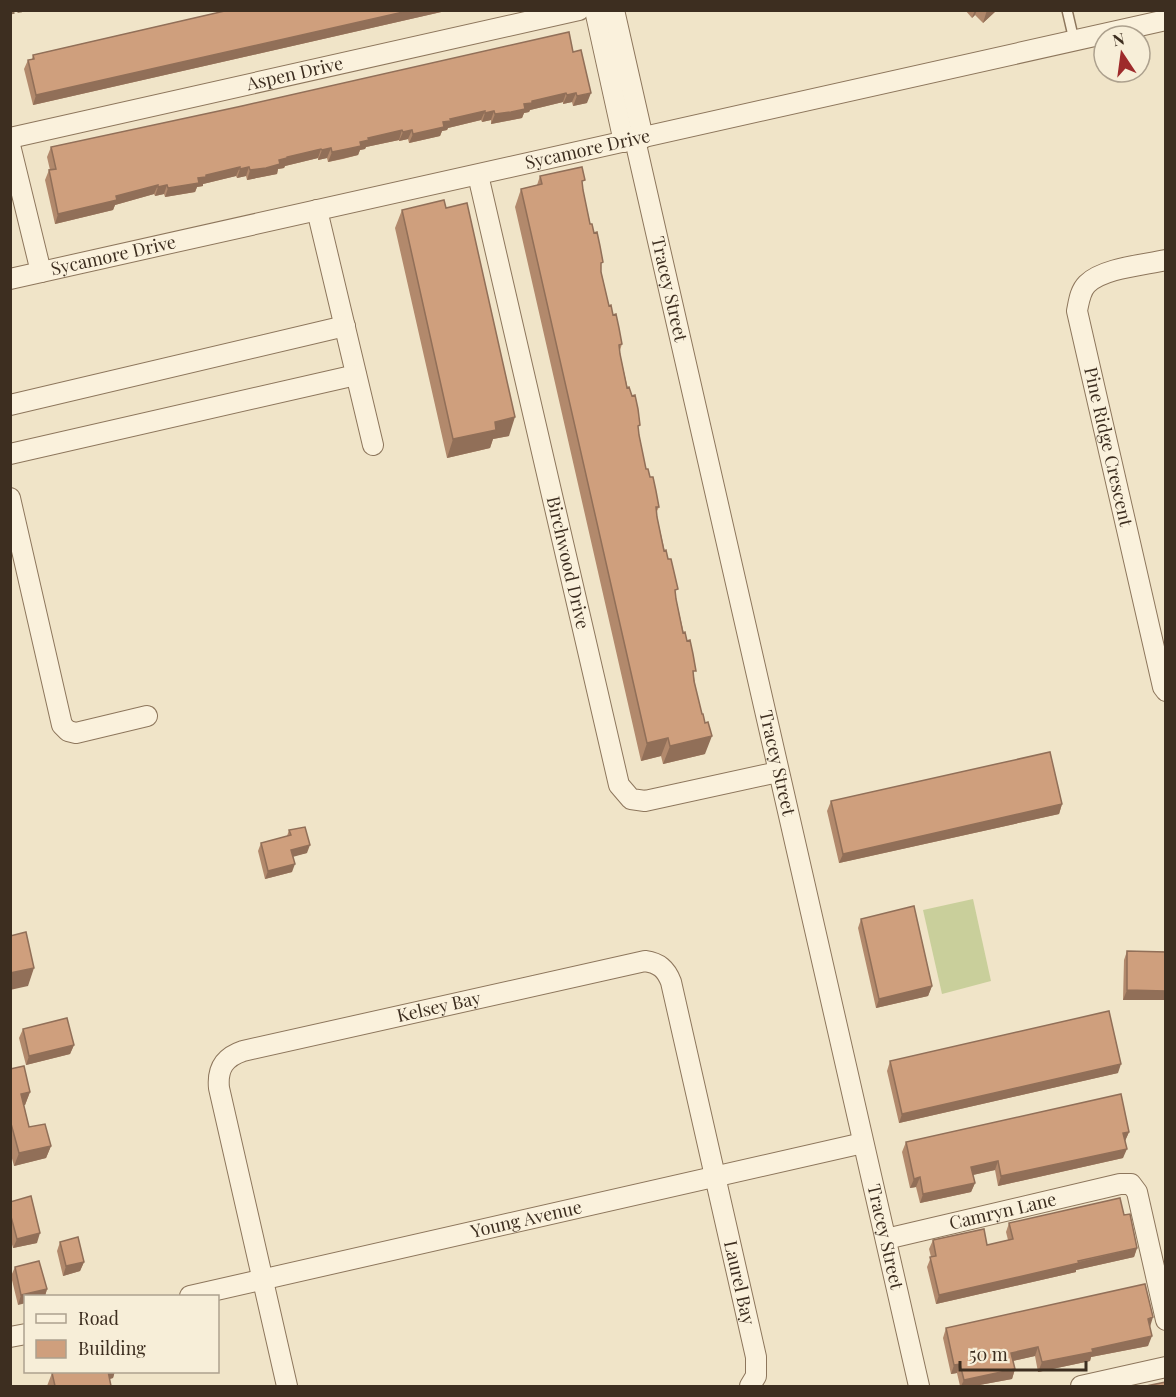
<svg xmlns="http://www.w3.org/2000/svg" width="1176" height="1397" font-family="'Playfair Display',serif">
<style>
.green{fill:#c9cf9b}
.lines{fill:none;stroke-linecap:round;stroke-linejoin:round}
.lane-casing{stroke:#8d765c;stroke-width:12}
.street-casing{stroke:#8d765c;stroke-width:22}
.path{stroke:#8d765c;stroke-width:3;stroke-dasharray:4.5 3;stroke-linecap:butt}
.lane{stroke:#faf1dc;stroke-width:9}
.street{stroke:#faf1dc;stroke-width:20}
.wall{fill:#b2896c}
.shaded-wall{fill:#916f58}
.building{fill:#cf9f7d;stroke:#916f58;stroke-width:1.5}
.labels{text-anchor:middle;stroke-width:6;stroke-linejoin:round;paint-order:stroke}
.street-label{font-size:18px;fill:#3d2e20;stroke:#f7eed8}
</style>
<rect width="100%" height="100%" fill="#f0e4c8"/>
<path class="green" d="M973,899L991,981L942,994L923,910Z"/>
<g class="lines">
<defs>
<path id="lane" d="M1067,10L1074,40"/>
<g id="street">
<path d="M595,10L624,142"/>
<path d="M614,10L643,138"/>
<path id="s1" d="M10,138L579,10"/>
<path id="s2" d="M635,140L919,1386"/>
<path d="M10,145L41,272"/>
<path id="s3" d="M478,175L619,785L631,799L645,801L778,772"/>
<path d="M317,210L373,445"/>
<path id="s4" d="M1166,260C1144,265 1103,268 1087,284C1080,291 1079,301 1077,311L1163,687L1166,691"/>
<path id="s5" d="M10,279L1166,20"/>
<path d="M10,405L345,326"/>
<path d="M10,454L356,375"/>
<path d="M10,498L62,725L68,731L76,733L147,716"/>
<path id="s6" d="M886,1239L1120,1184H1131L1137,1192L1166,1320"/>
<path id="s7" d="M190,1296L863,1143"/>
<path d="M10,1337L26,1334"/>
<path id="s8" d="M287,1386L219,1088C217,1068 225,1057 243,1051L645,961C659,963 666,969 671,982L756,1357V1376L750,1386"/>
<path d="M1081,1386L1166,1367"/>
</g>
</defs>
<use href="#lane" class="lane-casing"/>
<use href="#street" class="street-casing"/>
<path class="path" d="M10,13L26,10"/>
<use href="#lane" class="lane"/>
<use href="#street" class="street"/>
</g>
<path class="wall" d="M229,10H450L33,105L24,69L28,60L32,59L33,55Z
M965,10H997L983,23L975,15L972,18Z
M573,52L587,103L573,106L572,102L563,104V102L530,110L529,112L524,113L522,118L507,121L491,124V120L482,122L481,120L448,128L447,130L442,131L440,136L409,143L408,139L399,141V140L366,147L365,149L360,150L358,155L343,159L328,162L327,158L318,160V158L285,166L284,168L278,169L277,174L247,180L246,176L237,178L236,176L203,184V186L197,187L195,192L165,197L164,194L155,196L154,194L115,205L113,210L55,224L45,180L49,170H50L47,157L51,147Z
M540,176L582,187L609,306L613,315L622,344L620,350V354L646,469L659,507L656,513L657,517L694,677L705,754L663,764L661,756L641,761L515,207L521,189L537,185Z
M402,210L509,436L493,439L490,448L447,458L395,228Z
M831,801L1062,804L1059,814L839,863L827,811Z
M289,830L307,853L293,856L292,872L265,879L258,851L261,843L287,836Z
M861,919L932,986L928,996L876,1008L858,928Z
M1127,951L1166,952V995L1164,1000H1123L1124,960Z
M23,1029L74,1045L70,1054L26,1065L19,1038Z
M890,1061L1118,1073L899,1123L887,1071Z
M10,1069L30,1092L25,1105H24L29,1127L51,1146L46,1158L14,1166L10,1151Z
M1129,1132L1125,1141L1123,1158L998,1186L995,1170L973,1175L975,1183L971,1192L920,1203L916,1187L910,1188L902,1152L906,1142Z
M10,1202L37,1243L13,1248L10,1237Z
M1124,1215L1137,1248L1134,1257L1076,1270V1272L936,1304L927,1267L931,1257L929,1249L933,1240L987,1245L1008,1240L1006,1232L1009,1223Z
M60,1242L84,1262L80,1271L63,1276L57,1251Z
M15,1267L47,1289L45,1296H26L18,1305L11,1276Z
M1150,1327L1148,1346L1091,1357L1090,1361L1038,1372L1035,1356L1013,1361L1015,1369L1012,1379L974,1386H960L957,1373L951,1374L943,1338L946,1328Z
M59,1371H115L113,1378L109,1379L111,1386H47L52,1373Z"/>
<path class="shaded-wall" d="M412,10H450L33,105L36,95Z
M975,10H977L975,15L972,18Z
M987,10H997L983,23Z
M566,93L563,102L530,110L529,112L524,113L522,118L491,124L495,114L532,101Z
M576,93L572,102L563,104L567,95Z
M591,93L587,103L573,106L577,96Z
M485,111L481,120L448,128L447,130L442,131L440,136L409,143L413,134L450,119Z
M494,111L491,120L482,122L485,113Z
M402,130L399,140L366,147L365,149L360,150L358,155L328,162L332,152L368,138Z
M412,130L408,139L399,141L403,132Z
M331,148L327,158L318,160L322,150Z
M321,149L318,158L285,166L284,168L278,169L277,174L247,180L250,170L287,157Z
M240,167L236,176L203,184V186L197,187L195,192L165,197L168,188L206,175Z
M249,167L246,176L237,178L240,169Z
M158,185L154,194L115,205L113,210L55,224L58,214L116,196Z
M167,185L164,194L155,196L158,187Z
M515,417L509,436L493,439L490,448L447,458L453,439L495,422Z
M712,736L705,754L663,764L670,746Z
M668,738L661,756L641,761L647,743Z
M1062,804L1059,814L839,863L843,854Z
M310,845L307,853L289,858L291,850Z
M295,864L292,872L265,879L268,871Z
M34,968L28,986L10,990V973Z
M932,986L928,996L876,1008L879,999Z
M1127,990L1166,991V995L1164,1000H1123Z
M74,1045L70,1054L26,1065L29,1056Z
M1121,1064L1118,1073L899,1123L902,1114Z
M30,1092L25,1105L17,1107L21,1094Z
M1129,1132L1125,1141L1120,1142L1123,1133Z
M51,1146L46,1158L14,1166L19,1153Z
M1127,1149L1123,1158L998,1186L1001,1176Z
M998,1161L995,1170L968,1176L971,1167Z
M920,1177L916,1187L910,1188L914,1179Z
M975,1183L971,1192L920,1203L923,1194Z
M40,1233L37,1243L13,1248L17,1239Z
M1137,1248L1134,1257L1076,1270V1272L936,1304L939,1295Z
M84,1262L80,1271L63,1276L66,1266Z
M47,1289L45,1296H26V1303L18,1305L21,1295Z
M1153,1317L1150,1327L1148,1319Z
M1152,1336L1148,1346L1091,1357L1090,1361L1038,1372L1042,1362L1092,1349Z
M1038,1347L1035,1356L1008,1362L1011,1353Z
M960,1364L957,1373L951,1374L954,1365Z
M1015,1369L1012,1379L974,1386H961L964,1380Z
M105,1371H115L113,1378L102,1381Z"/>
<path class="building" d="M229,10H412L36,95L28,60L34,59L33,55Z
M569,32L573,52L581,50L591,93L577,96L576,93L567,95L566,93L532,101V103L524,104L525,109L511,112L495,114L494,111L485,113V111L450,119L451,121L443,122L444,127L413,134L412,130L403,132L402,130L368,138L369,140L360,142L361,146L347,149L332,152L331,148L322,150L321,149L287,157V158L279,160L280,164L266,168L250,170L249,167L240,169V167L206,175V177L198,178L199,183L168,188L167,185L158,187V185L116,196L117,200L58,214L49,170L56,169L51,147L242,106Z
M582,167L585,180L582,181L583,190L590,224H592L594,233L597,232L600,246L603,262L601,263V272L609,306L611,305L613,315L616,314L619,328L622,344L619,345L620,354L627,388L629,387L632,396L635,395L638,409L640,425L638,426L639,435L646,469H648L650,477H653L656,491L659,507H656L657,517L664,551L666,550L668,559H671L678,589L675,590L676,599L683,633L685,632L687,641L690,640L693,654L696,671H693L694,681L702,714H703L705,723L708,722L712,736L670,746L668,738L647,743L521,189L542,184L540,176Z
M444,200L446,208L467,203L515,417L495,422L496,430L453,439L402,210Z
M1050,752L1062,804L843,854L831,801Z
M305,827L310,845L291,850L295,864L268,871L261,843L291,835L289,830Z
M914,906L932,986L879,999L861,919Z
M26,932L34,968L10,973V936Z
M1127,951L1166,952V991L1127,990Z
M1109,1011L1121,1064L902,1114L890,1061Z
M67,1018L74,1045L29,1056L23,1029Z
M24,1066L30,1092L21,1094L29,1127L45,1124L51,1146L19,1153L10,1120V1069Z
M1121,1094L1129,1132L1123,1133L1127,1149L1001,1176L998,1161L971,1167L975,1183L923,1194L920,1177L914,1179L906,1142Z
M31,1196L40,1233L17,1239L10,1213V1202Z
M1120,1198L1124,1215L1130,1214L1137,1248L1078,1261L1079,1263L939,1295L930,1257L936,1256L933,1240L984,1229L987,1245L1013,1239L1009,1223Z
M78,1237L84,1262L66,1266L60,1242Z
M39,1261L47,1289L21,1295L15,1267Z
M1145,1284L1153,1317L1148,1319L1152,1336L1092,1349L1093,1352L1042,1362L1038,1347L1011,1353L1015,1369L964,1380L960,1364L954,1365L946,1328Z
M59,1371H108L111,1386H55L52,1373Z
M1166,1382V1386H1146Z"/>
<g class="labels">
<g class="street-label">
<text dy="6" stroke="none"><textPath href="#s1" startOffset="292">Aspen Drive</textPath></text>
<text dy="6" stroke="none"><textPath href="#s5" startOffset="592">Sycamore Drive</textPath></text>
<text dy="6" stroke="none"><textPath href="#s5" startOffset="106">Sycamore Drive</textPath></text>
<text dy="6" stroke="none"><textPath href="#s2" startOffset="153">Tracey Street</textPath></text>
<text dy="6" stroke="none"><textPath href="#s4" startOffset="252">Pine Ridge Crescent</textPath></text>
<text dy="6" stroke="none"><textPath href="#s3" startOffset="398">Birchwood Drive</textPath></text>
<text dy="6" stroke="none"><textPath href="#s2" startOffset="639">Tracey Street</textPath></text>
<text dy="6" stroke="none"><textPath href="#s8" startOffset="555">Kelsey Bay</textPath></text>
<text dy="6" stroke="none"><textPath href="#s6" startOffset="120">Camryn Lane</textPath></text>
<text dy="6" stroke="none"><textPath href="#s7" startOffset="345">Young Avenue</textPath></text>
<text dy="6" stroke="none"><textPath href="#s2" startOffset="1125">Tracey Street</textPath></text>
<text dy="6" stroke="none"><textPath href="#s8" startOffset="1110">Laurel Bay</textPath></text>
</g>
</g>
<rect width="1176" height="1397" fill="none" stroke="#3d2e20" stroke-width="24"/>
<rect x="24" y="1295" width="195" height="78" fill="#f7eed8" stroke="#ada18e" stroke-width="1.5"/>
<rect x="36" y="1314" width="30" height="9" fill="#faf1dc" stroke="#ada18e" stroke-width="1.5"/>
<text x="78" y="1325" font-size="18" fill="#3d2e20">Road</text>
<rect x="36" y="1340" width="30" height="18" fill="#cf9f7d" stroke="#ada18e" stroke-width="1.5"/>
<text x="78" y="1355" font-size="18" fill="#3d2e20">Building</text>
<g transform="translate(1122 54) rotate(347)"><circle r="28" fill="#f7eed8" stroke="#ada18e" stroke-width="1.5"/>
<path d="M0-4.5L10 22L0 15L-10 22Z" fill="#9e2a2b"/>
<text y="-9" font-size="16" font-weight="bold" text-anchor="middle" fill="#3d2e20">N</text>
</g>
<path d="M960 1361v9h126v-9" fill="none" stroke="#3d2e20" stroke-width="3"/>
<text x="969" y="1361" font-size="18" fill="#3d2e20" stroke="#f7eed8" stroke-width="4.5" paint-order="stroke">50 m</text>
</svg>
